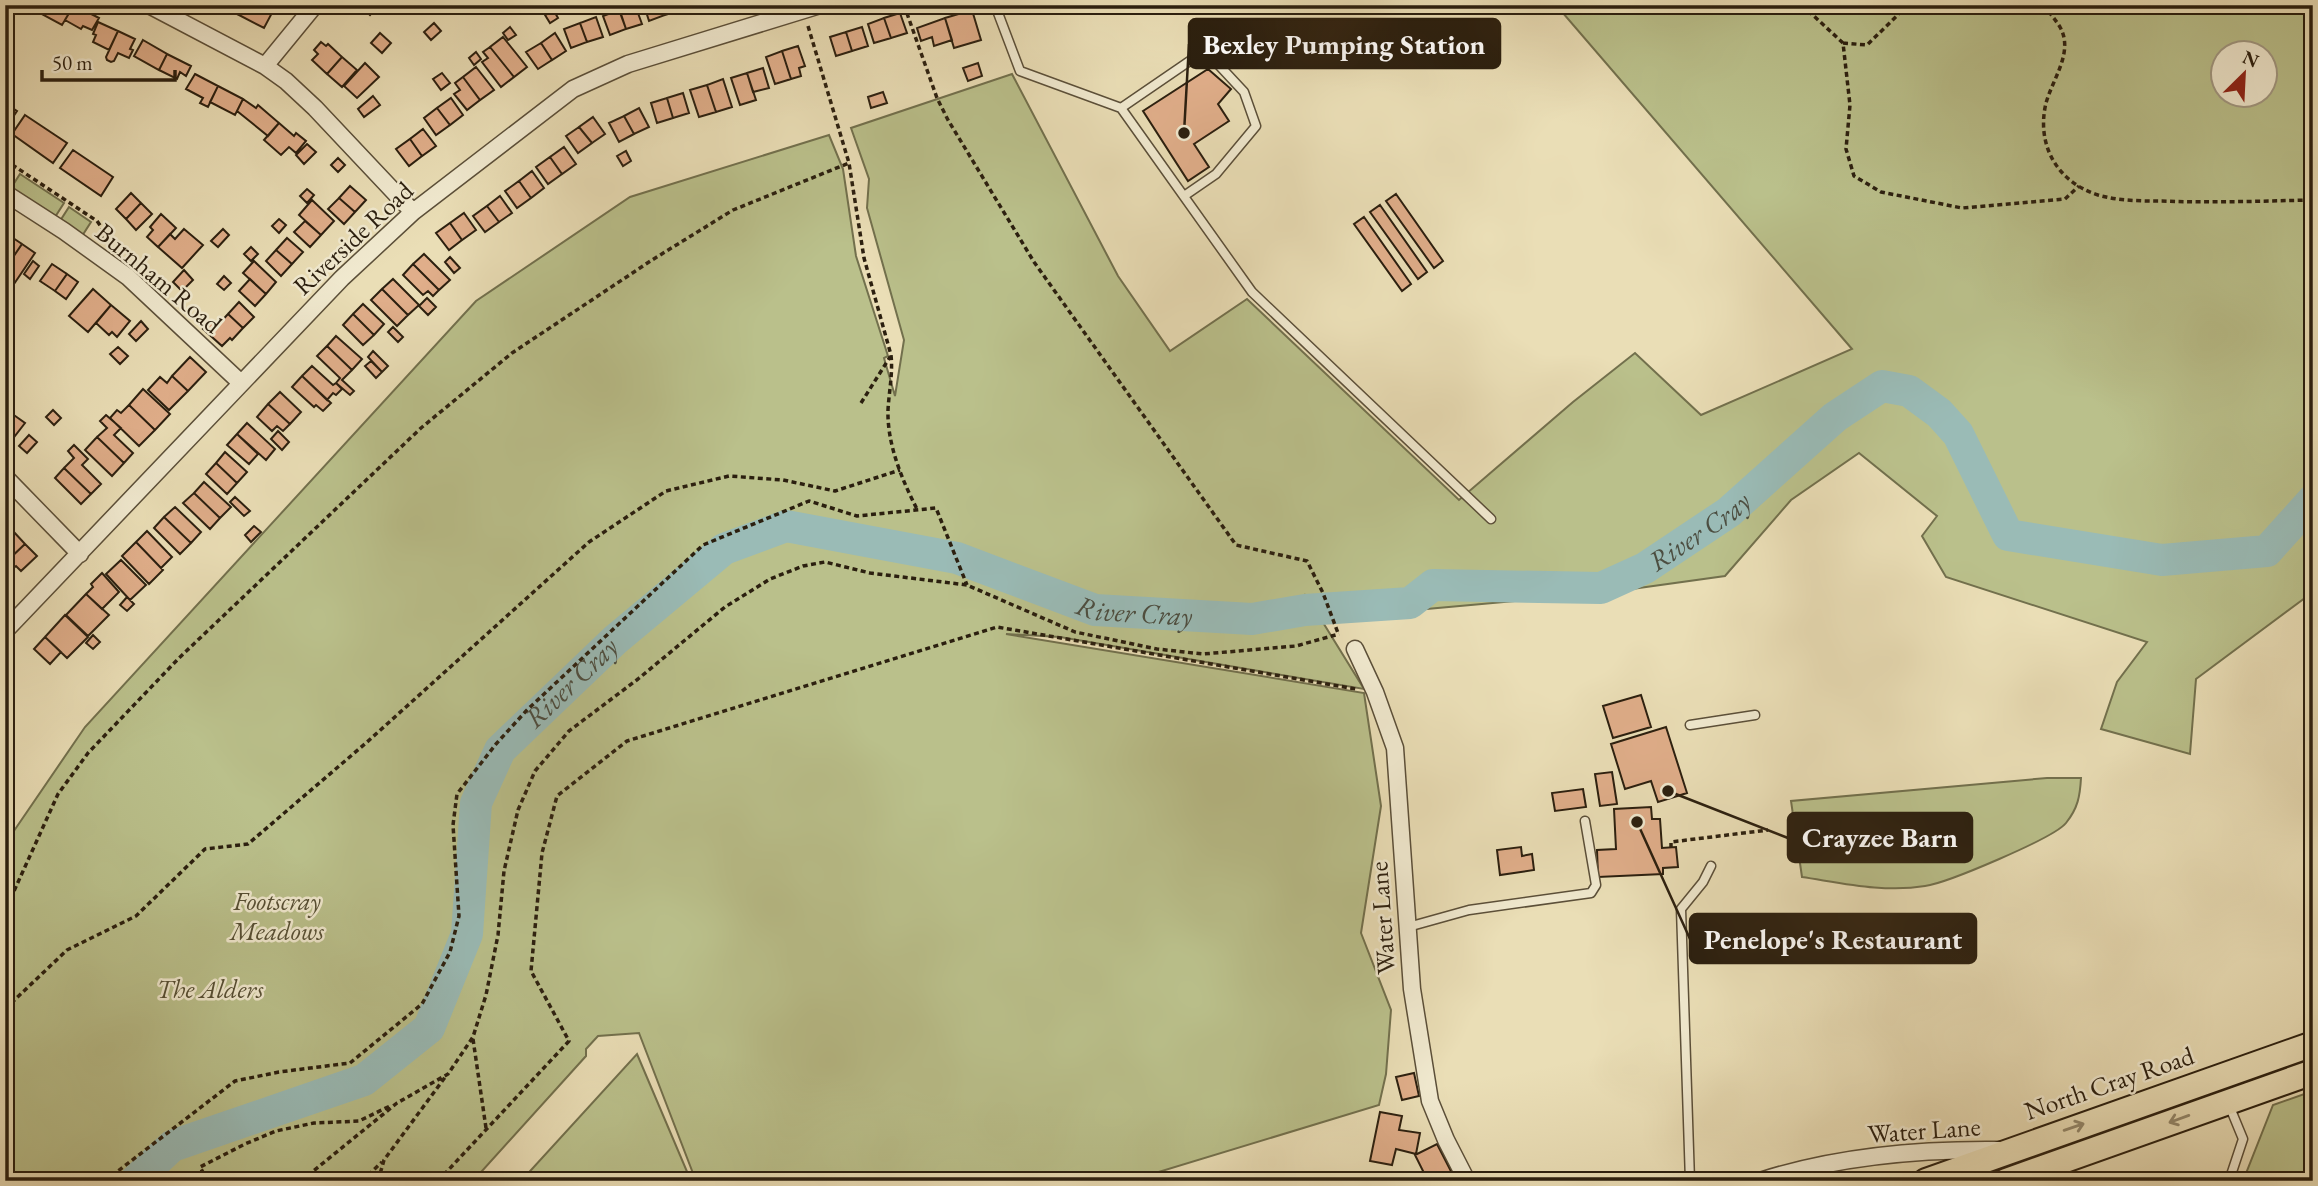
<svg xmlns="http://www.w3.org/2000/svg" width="2318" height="1186" font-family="'EB Garamond',serif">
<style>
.green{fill:#bac08b;stroke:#72704d;stroke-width:2;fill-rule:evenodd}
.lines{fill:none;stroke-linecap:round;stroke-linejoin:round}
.river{stroke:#9abbb6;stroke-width:32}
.building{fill:#e0ae8a;stroke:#2b1f0f;stroke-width:2}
.lane-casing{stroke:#5b4f39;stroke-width:11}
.street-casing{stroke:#5b4f39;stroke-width:19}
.primary-casing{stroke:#2b1f0f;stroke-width:28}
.path{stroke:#2b1f0f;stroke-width:3.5;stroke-dasharray:5 3.5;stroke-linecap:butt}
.lane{stroke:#f1ead0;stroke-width:8}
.street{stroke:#f1ead0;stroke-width:16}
.primary{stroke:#eadeb6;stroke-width:24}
.oneway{stroke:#94886b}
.labels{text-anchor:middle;stroke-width:5;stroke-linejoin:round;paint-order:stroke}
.street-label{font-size:26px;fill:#2b1f0f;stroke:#f1ead0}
.park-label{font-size:26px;font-style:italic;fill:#564f34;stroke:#f1ead0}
.water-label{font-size:28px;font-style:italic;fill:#4c4e41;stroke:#f1ead0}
.leader{fill:none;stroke:#2b1f0f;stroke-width:2.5}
.callout-dot{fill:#2b1f0f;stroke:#f1ead0;stroke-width:2.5}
.callout{fill:#2b1f0f;stroke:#2b1f0f;stroke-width:2.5}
.callout-label{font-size:28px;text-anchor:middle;font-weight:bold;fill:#fff}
</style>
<rect width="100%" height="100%" fill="#eadeb6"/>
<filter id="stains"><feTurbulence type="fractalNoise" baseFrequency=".00286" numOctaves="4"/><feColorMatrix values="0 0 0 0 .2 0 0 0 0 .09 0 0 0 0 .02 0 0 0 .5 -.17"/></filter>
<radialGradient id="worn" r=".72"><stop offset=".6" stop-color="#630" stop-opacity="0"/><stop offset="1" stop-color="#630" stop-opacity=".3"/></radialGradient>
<path class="green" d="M1556,5H2313V592L2196,679L2190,754L2101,729L2117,682L2147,642L1946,577L1922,536L1937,516L1859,453L1791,500L1725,576L1603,593L1338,617L1351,600L1306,595L1364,689L1060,637L1006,634L1364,693L1381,806L1361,933L1391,1010L1386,1074L1379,1105L1129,1181H696L639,1033L598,1036L586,1049V1056L473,1181H5V844L85,727L476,301L630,197L829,135L843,169L856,256L888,356L884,358L895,396L904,340L867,208L869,179L851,128L1012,74L1118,276L1170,351L1247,299L1459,500L1573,402L1635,353L1701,415L1852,349ZM2224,52H2266V94H2224Z
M20,174L64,203L55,217L11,188Z
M69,207L91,222L82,236L60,221Z
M2047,778H2081C2080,796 2078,808 2066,823C2054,838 1947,883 1925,886C1885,893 1842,883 1802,877L1791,801Z
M637,1054L691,1181H521Z
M2313,1091V1181H2243L2273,1105Z"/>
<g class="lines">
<path class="river" id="s1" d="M135,1181L172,1146L364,1080L429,1028L467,934L476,803L500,750L615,640L724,549L786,526L957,558L1095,610L1252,619L1305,610L1410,603L1433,585L1601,588L1645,568L1729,512L1835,417L1882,386L1909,391L1939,413L1958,434L2008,535L2162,560L2267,551L2313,500"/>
</g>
<path class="building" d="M40,5H74L62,25L36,11Z
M74,5L99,18L92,30L83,26L81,29L65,20Z
M221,5H241L237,14Z
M241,5H261L273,11L264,28L237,14Z
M360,5H379L370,15Z
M618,5H635L642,24L626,29Z
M644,5H662L665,15L649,21Z
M662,5H680L681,10L665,15Z
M619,10L626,29L610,35L603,16Z
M972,10L981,40L954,48L945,18Z
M554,11L558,18L550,23L545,15Z
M900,13L907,33L891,38L884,18Z
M596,17L603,37L587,42L580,23Z
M884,18L891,38L874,43L868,24Z
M945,18L952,40L934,46L932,37L921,41L917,28Z
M98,22L118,31L109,50L93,42L96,35L93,34Z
M434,23L441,31L431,40L424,32Z
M580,23L587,42L571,48L564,29Z
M510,27L516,35L508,40L503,33Z
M862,27L868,46L852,51L846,32Z
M118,31L135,39L130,49L133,50L129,58L118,53L114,61L111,62L107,60L106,57Z
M846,32L852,51L836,56L830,37Z
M380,33L391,43L382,53L371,43Z
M555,33L566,51L552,60L541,43Z
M503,37L527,67L514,77L490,47Z
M143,40L167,54L159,70L134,56Z
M321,42L326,46L328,44L342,57L327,74L312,60L318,54L314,50Z
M541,43L552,60L538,69L526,52Z
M798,46L805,66L799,68L801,76L791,79L782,51Z
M490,47L514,77L501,87L482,62L488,58L483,52Z
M782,51L791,79L775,84L766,57Z
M476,52L481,59L474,65L469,58Z
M167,54L191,66L186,76L180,72L177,79L159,70Z
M342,57L357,70L342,87L327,74Z
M365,63L379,77L357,98L344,86Z
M978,63L982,76L968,81L963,68Z
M476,67L494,90L480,100L463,77Z
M763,68L769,88L753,92L747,73Z
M1208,69L1231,89L1218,104L1229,121L1194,144L1209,167L1188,181L1143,111Z
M442,73L450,83L441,90L433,79Z
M747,73L756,100L740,105L731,78Z
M195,74L218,86L208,107L200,103L203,98L186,89Z
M463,77L480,100L467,110L454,94L460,90L455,83Z
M723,79L732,107L716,112L707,85Z
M707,85L716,112L699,117L690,90Z
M218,86L243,99L235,115L210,102Z
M883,92L887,103L871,108L868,97Z
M683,93L689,113L673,118L667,98Z
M373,96L380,105L364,117L358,109Z
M451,98L463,115L450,125L437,108Z
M667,98L673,118L657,123L651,103Z
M243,99L256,108L258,105L279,123L268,136L237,111Z
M5,103L17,111L5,129Z
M437,108L450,125L436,135L424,118Z
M639,108L649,127L634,134L624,116Z
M25,115L67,143L53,163L12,134Z
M624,116L634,134L619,142L609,123Z
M593,117L605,134L592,143L579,127Z
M279,123L294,136L296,133L306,141L296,153L289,147L281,155L264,140Z
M579,127L592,143L578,153L566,136Z
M423,129L436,146L422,156L410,139Z
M410,139L422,156L409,166L396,149Z
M307,144L316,152L304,164L296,155Z
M564,147L576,164L562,174L550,157Z
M73,150L113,177L101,196L60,168Z
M626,151L631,161L623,166L617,156Z
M550,157L562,174L548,184L536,167Z
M338,158L345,165L338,172L331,165Z
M532,171L544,188L531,198L519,181Z
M519,181L531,198L517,208L505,191Z
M350,186L366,200L355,212L339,198Z
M307,189L314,195L307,203L300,196Z
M131,193L141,203L126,219L116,209Z
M1396,194L1443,261L1434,268L1386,201Z
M500,196L512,213L499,222L487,206Z
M339,198L355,212L344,224L328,209Z
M312,200L334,221L321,235L299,215Z
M141,203L152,214L136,230L126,219Z
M1380,205L1427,272L1418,279L1370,212Z
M487,206L499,222L485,232L473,216Z
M464,213L476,230L462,240L450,223Z
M161,214L176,228L158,247L147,237L153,230L150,227Z
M1364,217L1411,284L1402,291L1354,224Z
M279,219L286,225L279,233L272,226Z
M305,221L321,235L310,247L294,232Z
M450,223L462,240L449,250L436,233Z
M184,229L203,245L182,268L158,247L170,234L175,239Z
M223,229L229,235L218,247L211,241Z
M10,236L22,244L5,269V243Z
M287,238L303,252L292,264L276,250Z
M22,244L35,253L14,284L5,279V269Z
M251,247L258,254L251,261L244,254Z
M276,250L292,264L281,276L266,261Z
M424,254L450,280L439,290L413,264Z
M450,257L460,268L454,273L445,262Z
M33,261L39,266L30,279L24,274Z
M254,261L276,282L266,294L243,273Z
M52,264L67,274L55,291L40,281Z
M413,264L439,290L433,296L428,291L423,295L403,275Z
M184,270L193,280L182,291L173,282Z
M67,274L78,282L66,299L55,291Z
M224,276L231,283L224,290L217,284Z
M250,279L266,294L255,306L239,291Z
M393,279L419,305L408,315L382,289Z
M93,289L111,305L88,332L69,316Z
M382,289L408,315L397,326L371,300Z
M427,298L436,307L428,315L419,306Z
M239,302L254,317L243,328L228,314Z
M363,304L384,324L374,335L353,314Z
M111,305L130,321L117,337L112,332L109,335L96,323Z
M228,314L243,328L232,340L230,338L222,346L203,329L211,321L217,326Z
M353,314L374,335L363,345L343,325Z
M141,321L148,329L136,341L129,334Z
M393,327L403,337L398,342L388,332Z
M336,336L362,359L352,370L327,346Z
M327,346L352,370L342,380L354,391L350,395L336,383L340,378L317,356Z
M118,347L128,356L120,364L110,354Z
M373,351L388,366L382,372L368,357Z
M190,357L206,372L188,391L172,376Z
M371,361L382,372L376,378L365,366Z
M312,366L333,385L336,383L342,389L336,395L333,393L327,400L302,376Z
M172,376L188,391L169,410L148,390L160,377L167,383Z
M302,376L331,403L323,411L316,405L314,407L292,387Z
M143,389L170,414L155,430L129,405Z
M280,392L301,412L290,424L268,404Z
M268,404L290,424L283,431L277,426L272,431L257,417Z
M129,405L155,430L139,446L110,418L117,410L121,413Z
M53,410L61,418L54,425L46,417Z
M11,413L25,423L11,441L5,436V420Z
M106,415L121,428L114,435L133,453L124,463L97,437L107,428L100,421Z
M247,423L275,449L266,460L237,434Z
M278,431L289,442L282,450L271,439Z
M237,434L258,454L249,464L227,445Z
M29,435L37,442L27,453L19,446Z
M97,437L124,463L112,476L85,450Z
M74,445L88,459L82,465L101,484L91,494L64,468L74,458L68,451Z
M225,452L247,472L237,483L216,463Z
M216,463L237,483L227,494L206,474Z
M64,468L91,494L81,504L55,478Z
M204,482L231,507L220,518L194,493Z
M194,493L220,518L210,529L183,503Z
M235,497L250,511L244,516L230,502Z
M175,507L201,532L191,543L164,517Z
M164,517L191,543L180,554L154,528Z
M254,526L261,532L251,542L245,535Z
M13,531L25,544L9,559L5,555V539Z
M147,531L172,557L161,568L136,542Z
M136,542L163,570L149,584L122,556Z
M25,544L37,556L21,571L16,566L10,571L5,566V563Z
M121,560L146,585L130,600L106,574Z
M102,573L119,592L102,609L86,594L93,587L91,584Z
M86,594L109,615L88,636L66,615Z
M127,597L134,604L127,611L120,605Z
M65,615L88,637L67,658L45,637Z
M93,635L100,642L93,649L86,643Z
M45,637L61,652L50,664L34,649Z
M1641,695L1651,727L1613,738L1603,706Z
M1666,727L1687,793L1658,802L1651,781L1625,789L1611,744Z
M1612,772L1617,804L1600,806L1595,774Z
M1583,789L1586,807L1555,811L1552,793Z
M1651,807L1652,819H1660L1662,848L1676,847L1678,867L1663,868V874L1598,877L1597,850L1616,849L1614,809Z
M1521,847L1522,856L1532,854L1534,870L1500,875L1497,850Z
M1414,1073L1419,1096L1402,1100L1396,1077Z
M1380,1112L1402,1116L1399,1130L1420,1133L1416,1154L1396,1149L1392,1165L1370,1161Z
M1437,1144L1456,1181H1428L1415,1155Z"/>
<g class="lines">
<defs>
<path id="lane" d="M995,5L1020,71L1121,108L1252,292L1491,519
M1121,108L1194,58L1216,62L1244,92L1256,126L1216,174L1184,196
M1690,725L1755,715
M1408,927L1469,910L1591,893L1596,885L1585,821
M1690,1181L1681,909L1703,882L1711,866
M2225,1181L2231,1175L2243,1139L2229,1105"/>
<path id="street" d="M149,5L265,66L286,81L315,108L413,212
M265,66L315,5
M5,193L64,231L128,277L241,383
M5,477L80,554
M5,631L342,278L413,212L573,89L628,64L820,5
M1355,649L1375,692L1395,748L1412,989L1430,1101L1446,1140L1467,1181
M1760,1181C1837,1156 1920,1149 2000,1150"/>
<path id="primary" d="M1926,1181L2313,1044
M2006,1181L2313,1072"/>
</defs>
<use href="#lane" class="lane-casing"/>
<use href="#street" class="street-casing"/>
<use href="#primary" class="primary-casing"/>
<path class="path" d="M904,5L937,98L948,120L1034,262L1236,545L1307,561L1323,593L1338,633
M1802,5L1843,43L1850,105L1846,149L1854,176L1881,192L1962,208L2065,199L2079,186
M2043,5C2049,12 2055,19 2060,27C2074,52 2053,78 2046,103C2036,145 2057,182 2098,195C2119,201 2141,201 2162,201C2212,203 2263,201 2313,200
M808,26L849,163L864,258L891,355C893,374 889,391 888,410C887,444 902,480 917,509
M1843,43L1867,45L1908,5
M5,160L97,221L102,228V240
M861,403L890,357
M1671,848V842L1768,830
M5,905L14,891L58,794L88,753L179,658L421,428L512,353L652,260L733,210L849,163
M5,1009L67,950L136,916L205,849L248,844L366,743L589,542L666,491L729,476L783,480L835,491L900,470
M473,1039L486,1128
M105,1181L235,1081L279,1072L350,1063L422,1004L450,952L459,916L453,825L457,794L496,744L527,710L703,545L809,501L857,516L936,508L967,585
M208,1181L200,1167L245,1144L276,1131L314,1123L359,1121L392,1105
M301,1181L397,1103L448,1074L473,1037L486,995L498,935L504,871L518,810L535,771L569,731L638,679L725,607L770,579L803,566L825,562L870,573L967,585L1075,632L1157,649L1203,654L1296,646L1339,634
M362,1181L382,1162
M378,1181L384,1160L446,1076
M438,1181L569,1041L531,971L542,853L557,796L627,741L997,627L1356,689"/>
<use href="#lane" class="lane"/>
<use href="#street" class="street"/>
<use href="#primary" class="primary"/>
</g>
<defs><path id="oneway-shaft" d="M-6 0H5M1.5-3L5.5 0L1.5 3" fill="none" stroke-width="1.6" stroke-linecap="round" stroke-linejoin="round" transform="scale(1.75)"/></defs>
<g class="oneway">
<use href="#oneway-shaft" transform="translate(2179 1119) rotate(160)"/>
<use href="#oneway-shaft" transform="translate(2074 1127) rotate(-19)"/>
</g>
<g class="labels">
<g class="street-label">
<text transform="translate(353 238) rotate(-43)" y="9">Riverside Road</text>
<text transform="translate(159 278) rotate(40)" y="9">Burnham Road</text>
<text transform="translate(1382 918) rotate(-94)" y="9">Water Lane</text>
<text transform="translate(2109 1083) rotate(-19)" y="9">North Cray Road</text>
<text transform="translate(1924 1130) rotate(-4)" y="9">Water Lane</text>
</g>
<g class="park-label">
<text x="277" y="910">Footscray<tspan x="277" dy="30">Meadows</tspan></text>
<text x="210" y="998">The Alders</text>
</g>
<g class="water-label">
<text dy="10" stroke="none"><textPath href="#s1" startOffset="1944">River Cray</textPath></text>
<text dy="10" stroke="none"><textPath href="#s1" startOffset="1356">River Cray</textPath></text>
<text dy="10" stroke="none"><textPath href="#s1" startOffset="726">River Cray</textPath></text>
</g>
</g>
<path class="leader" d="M1184 133L1189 44M1668 791L1788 838M1637 822L1690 939"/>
<g class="callout-dot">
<circle cx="1184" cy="133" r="7"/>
<circle cx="1668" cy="791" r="7"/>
<circle cx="1637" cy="822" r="7"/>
</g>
<g class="callout">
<rect x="1189" y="19" width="311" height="49" rx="7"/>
<rect x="1788" y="813" width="184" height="49" rx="7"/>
<rect x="1690" y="914" width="286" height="49" rx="7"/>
</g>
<g class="callout-label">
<text x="1344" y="54">Bexley Pumping Station</text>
<text x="1880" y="847">Crayzee Barn</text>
<text x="1833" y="949">Penelope's Restaurant</text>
</g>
<rect width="2318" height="1186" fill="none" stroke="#eadeb6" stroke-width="28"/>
<rect x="7" y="7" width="2304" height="1172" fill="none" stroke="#2b1f0f" stroke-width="3.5"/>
<rect x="14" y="14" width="2290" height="1158" fill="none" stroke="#2b1f0f" stroke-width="2"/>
<g transform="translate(2244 74) rotate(24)"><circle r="33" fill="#f1ead0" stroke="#a29983" stroke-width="2"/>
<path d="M0-5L12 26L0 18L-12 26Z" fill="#8f2418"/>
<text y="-10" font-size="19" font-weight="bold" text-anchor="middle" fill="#2b1f0f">N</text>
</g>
<path d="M42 70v10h133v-10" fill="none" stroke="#2b1f0f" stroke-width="3.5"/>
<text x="52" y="70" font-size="21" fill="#2b1f0f" stroke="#f1ead0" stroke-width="5" paint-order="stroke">50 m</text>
<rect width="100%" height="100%" filter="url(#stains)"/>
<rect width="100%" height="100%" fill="url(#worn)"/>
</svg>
